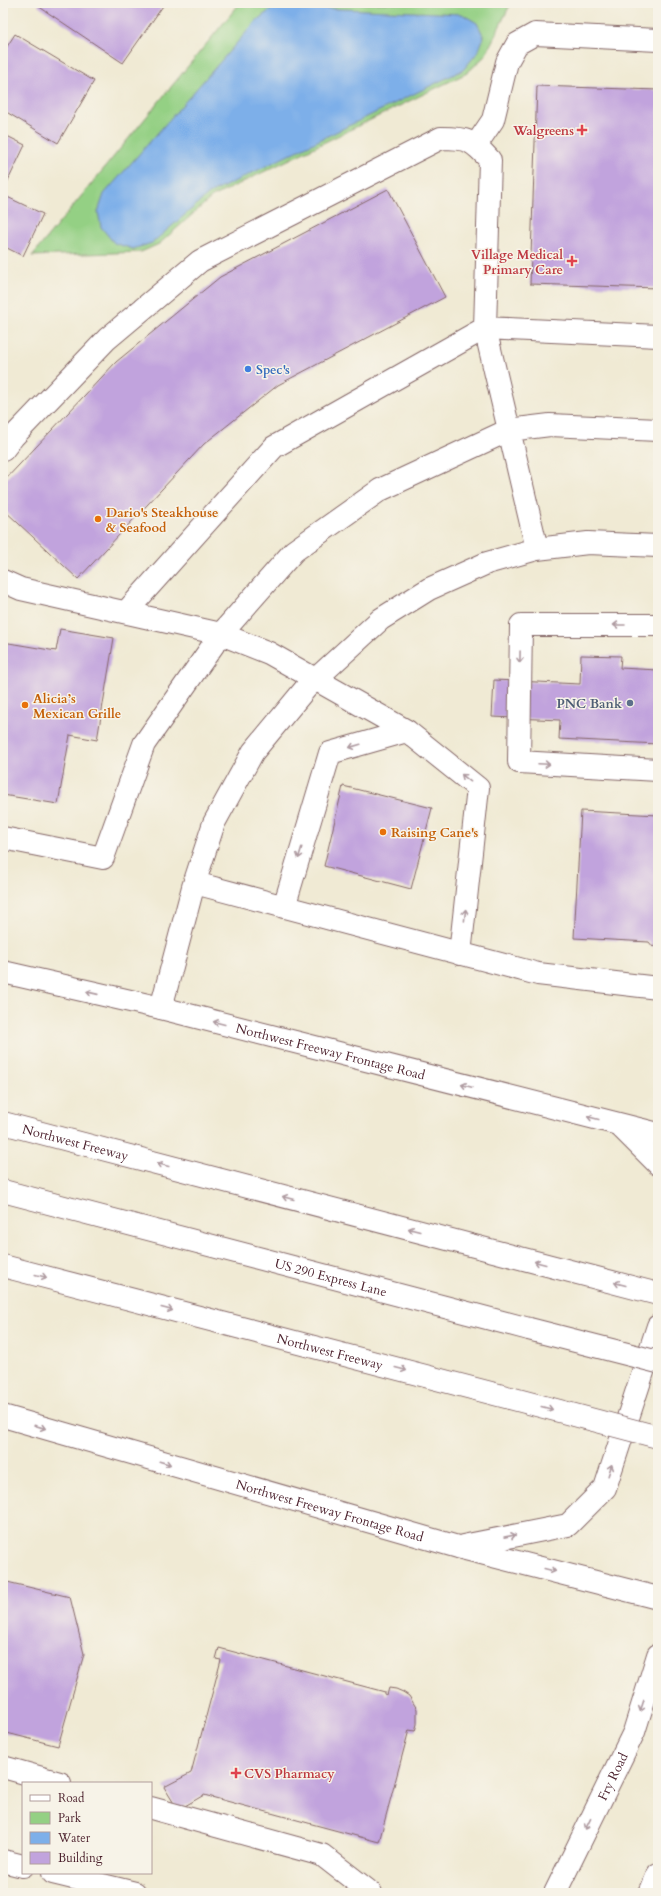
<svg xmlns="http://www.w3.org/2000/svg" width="661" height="1896" font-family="Cardo,serif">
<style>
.green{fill:#94d084;stroke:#6f7858}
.water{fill:#7dafe9;stroke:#64678a}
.building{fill:#c1a3dd}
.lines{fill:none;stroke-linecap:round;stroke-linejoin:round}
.minor-casing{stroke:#846666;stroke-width:24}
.major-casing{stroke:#846666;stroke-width:24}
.highway-casing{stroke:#846666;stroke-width:24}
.minor{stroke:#fff;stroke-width:22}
.major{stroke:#fff;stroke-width:22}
.highway{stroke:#fff;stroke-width:22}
.highway-bridge-casing{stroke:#846666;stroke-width:24;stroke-linecap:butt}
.highway-bridge{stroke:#fff;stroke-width:22}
.oneway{stroke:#ae9aa0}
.health-dot{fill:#e0444e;stroke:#f7f3e8;stroke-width:1.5}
.shop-dot{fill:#3f7fe0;stroke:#f7f3e8;stroke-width:1.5}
.food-dot{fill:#e8710a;stroke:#f7f3e8;stroke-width:1.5}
.service-dot{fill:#5c6f8a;stroke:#f7f3e8;stroke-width:1.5}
.labels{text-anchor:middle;stroke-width:3;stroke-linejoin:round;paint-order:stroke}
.health-label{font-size:13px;font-weight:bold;fill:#be3a42;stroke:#f7f3e8;text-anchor:end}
.shop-label{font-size:13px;font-weight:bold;fill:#366cbe;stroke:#f7f3e8;text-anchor:start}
.food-label{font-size:13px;font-weight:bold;fill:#c56008;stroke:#f7f3e8;text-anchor:start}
.service-label{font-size:13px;font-weight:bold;fill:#4e5e75;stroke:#f7f3e8;text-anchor:end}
.street-label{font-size:13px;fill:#4a1f2b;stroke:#f7f3e8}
</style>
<rect width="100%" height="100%" fill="#f7f3e8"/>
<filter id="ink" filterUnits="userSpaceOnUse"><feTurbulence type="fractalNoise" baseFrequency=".025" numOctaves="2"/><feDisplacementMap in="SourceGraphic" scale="8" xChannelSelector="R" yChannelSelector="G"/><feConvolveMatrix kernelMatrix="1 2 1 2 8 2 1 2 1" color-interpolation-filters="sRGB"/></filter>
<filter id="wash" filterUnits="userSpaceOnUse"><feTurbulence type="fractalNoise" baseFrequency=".012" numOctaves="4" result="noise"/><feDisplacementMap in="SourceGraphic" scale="16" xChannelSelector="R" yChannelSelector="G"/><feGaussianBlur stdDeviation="0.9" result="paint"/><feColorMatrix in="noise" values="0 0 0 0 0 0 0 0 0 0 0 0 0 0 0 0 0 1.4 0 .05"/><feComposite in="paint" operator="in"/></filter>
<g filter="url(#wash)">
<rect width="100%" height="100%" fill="#f0ead4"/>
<path class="green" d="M240,3H511L485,56L467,73L212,197L159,244L141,252L32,256Z"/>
<path class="water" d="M292,7L462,14L477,23L484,37L478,52L463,70L209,194L152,243L133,249L114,243L101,227L98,212L104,194L257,20L273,8Z"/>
<g id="blocks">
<path class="building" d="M40,3H165L123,63L38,6Z
M15,34L94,81L58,143L3,110V53Z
M537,86L658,90V288L530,284Z
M3,134L25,145L3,191Z
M388,189L445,297L278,385L204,444L78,579L3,509V482L116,362L220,277Z
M3,195L43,214L23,256L3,246Z
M60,629L114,638L97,740L70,735L58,804L3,795V642L56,651Z
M581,655L621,656L620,668L658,670V744L559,739L560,720L492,717L494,680L580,684Z
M343,786L432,808L411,889L324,866Z
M581,811L658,815V943L653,947L649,942L574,938Z
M3,1581L70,1597L84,1654L58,1746L3,1732Z
M219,1648L385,1692V1694L387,1695L389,1688L396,1689L403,1692L409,1696L417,1709V1724L415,1731L409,1730L379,1842L204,1795L178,1810L164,1787L191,1773L221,1660L216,1659Z"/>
</g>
</g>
<g filter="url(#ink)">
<use href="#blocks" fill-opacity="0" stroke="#846666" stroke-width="1"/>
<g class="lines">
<defs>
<path id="minor" d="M476,145L493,120L507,62L517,44L535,34L658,40
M3,450L13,437L107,339L200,261L441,138C468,138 472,140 490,160L485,328L537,549
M3,581L21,589L221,634L269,653L407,731
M126,612L274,447L485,328L658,336
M658,625H521L519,762L658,770
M3,838L103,858L144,744L221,634L294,551L380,490L509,430L550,425L658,430
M195,883L538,974L658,988
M284,907L330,753L407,731L478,788L460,954
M161,1008L193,887L214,823L253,752L306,688L381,619L429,589L487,563L537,549L588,543L658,546
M3,1767L60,1783
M151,1808L322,1855L371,1893
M3,1861L23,1866
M53,1873L135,1893"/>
<g id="major">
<path id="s1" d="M3,972L161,1008L658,1134"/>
<path d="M619,1125L658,1164"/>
<path id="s2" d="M3,1416L458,1547L658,1598"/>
<path d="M463,1546L568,1525L605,1488L658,1326"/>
<path id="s3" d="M555,1893L634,1732L658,1655"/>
<path d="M650,1893L658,1874"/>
</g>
<g id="highway">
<path id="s4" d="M3,1123L658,1294"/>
<path id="s5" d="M3,1191L529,1329"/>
<path id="s6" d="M3,1266L510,1398"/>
</g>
</defs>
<use href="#minor" class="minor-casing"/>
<use href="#major" class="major-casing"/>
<use href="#highway" class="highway-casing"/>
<use href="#minor" class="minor"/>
<use href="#major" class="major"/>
<use href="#highway" class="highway"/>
<defs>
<path id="highway-bridge" d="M529,1329L658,1362
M510,1398L658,1437"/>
</defs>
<use href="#highway-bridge" class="highway-bridge-casing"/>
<use href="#highway-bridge" class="highway-bridge"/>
</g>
<defs><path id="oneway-shaft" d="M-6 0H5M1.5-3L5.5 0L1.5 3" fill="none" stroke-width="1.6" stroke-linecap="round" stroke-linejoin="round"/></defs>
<g class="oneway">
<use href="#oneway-shaft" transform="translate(619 625) rotate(180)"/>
<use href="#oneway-shaft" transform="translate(520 657) rotate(91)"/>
<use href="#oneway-shaft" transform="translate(355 746) rotate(164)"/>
<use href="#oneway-shaft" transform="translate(544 764) rotate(3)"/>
<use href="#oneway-shaft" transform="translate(466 778) rotate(-141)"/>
<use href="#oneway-shaft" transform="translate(300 853) rotate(107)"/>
<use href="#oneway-shaft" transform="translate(465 915) rotate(-84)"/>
<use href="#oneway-shaft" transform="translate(92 993) rotate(-167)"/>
<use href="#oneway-shaft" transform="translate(219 1023) rotate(-166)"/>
<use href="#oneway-shaft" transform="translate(467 1086) rotate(-166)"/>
<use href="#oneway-shaft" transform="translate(593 1118) rotate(-166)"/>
<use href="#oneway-shaft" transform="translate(163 1165) rotate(-165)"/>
<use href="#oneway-shaft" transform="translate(288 1198) rotate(-165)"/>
<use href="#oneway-shaft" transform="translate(414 1230) rotate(-165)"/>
<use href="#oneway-shaft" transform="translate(540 1263) rotate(-165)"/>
<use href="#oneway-shaft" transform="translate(41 1276) rotate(15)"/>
<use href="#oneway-shaft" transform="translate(620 1284) rotate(-165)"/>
<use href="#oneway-shaft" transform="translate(167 1309) rotate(15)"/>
<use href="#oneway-shaft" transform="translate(401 1369) rotate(15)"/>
<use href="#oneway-shaft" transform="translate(547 1408) rotate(15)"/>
<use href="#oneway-shaft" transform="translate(40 1427) rotate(16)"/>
<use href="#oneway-shaft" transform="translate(165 1463) rotate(16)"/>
<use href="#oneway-shaft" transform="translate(610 1470) rotate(-72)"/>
<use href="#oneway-shaft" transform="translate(510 1536) rotate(-11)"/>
<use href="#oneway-shaft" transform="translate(550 1570) rotate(14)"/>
<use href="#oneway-shaft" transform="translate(642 1706) rotate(108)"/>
<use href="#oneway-shaft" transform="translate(588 1824) rotate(116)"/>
</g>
</g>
<g class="health-dot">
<path d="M580 124h4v4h4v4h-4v4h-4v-4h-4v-4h4z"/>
<path d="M570 255h4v4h4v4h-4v4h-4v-4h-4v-4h4z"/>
<path d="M234 1767h4v4h4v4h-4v4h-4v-4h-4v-4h4z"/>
</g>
<circle class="shop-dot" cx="248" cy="369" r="4"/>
<g class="food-dot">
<circle cx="98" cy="519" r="4"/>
<circle cx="25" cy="705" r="4"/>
<circle cx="383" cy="832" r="4"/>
</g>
<circle class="service-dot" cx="630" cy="703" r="4"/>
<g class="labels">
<g class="health-label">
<text x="574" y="135">Walgreens</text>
<text x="563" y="259">Village Medical<tspan x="563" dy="15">Primary Care</tspan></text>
<text x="244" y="1778" text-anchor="start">CVS Pharmacy</text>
</g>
<g class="shop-label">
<text x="256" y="374">Spec's</text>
</g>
<g class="food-label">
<text x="106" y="517">Dario's Steakhouse<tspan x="106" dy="15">&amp; Seafood</tspan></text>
<text x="33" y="703">Alicia’s<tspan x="33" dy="15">Mexican Grille</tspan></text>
<text x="391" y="837">Raising Cane's</text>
</g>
<g class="service-label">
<text x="622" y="708">PNC Bank</text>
</g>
<g class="street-label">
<text dy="5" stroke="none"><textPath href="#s1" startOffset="337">Northwest Freeway Frontage Road</textPath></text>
<text dy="5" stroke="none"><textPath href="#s4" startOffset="75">Northwest Freeway</textPath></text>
<text dy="5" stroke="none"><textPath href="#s5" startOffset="339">US 290 Express Lane</textPath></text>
<text dy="5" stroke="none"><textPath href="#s6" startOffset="338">Northwest Freeway</textPath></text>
<text dy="5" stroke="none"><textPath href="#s2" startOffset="340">Northwest Freeway Frontage Road</textPath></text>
<text dy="5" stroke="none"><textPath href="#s3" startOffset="130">Fry Road</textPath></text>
</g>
</g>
<rect width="661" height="1896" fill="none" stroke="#f7f3e8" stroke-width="16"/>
<rect x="22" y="1782" width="130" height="92" fill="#f7f3e8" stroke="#b29e9c"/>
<rect x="30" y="1795" width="20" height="6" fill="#ffffff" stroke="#b29e9c"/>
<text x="58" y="1802" font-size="12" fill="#4a1f2b">Road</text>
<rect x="30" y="1812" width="20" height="12" fill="#94d084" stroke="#b29e9c"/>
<text x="58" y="1822" font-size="12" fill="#4a1f2b">Park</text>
<rect x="30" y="1832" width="20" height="12" fill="#7dafe9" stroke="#b29e9c"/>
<text x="58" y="1842" font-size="12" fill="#4a1f2b">Water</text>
<rect x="30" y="1852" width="20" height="12" fill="#c1a3dd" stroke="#b29e9c"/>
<text x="58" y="1862" font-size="12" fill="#4a1f2b">Building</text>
</svg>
